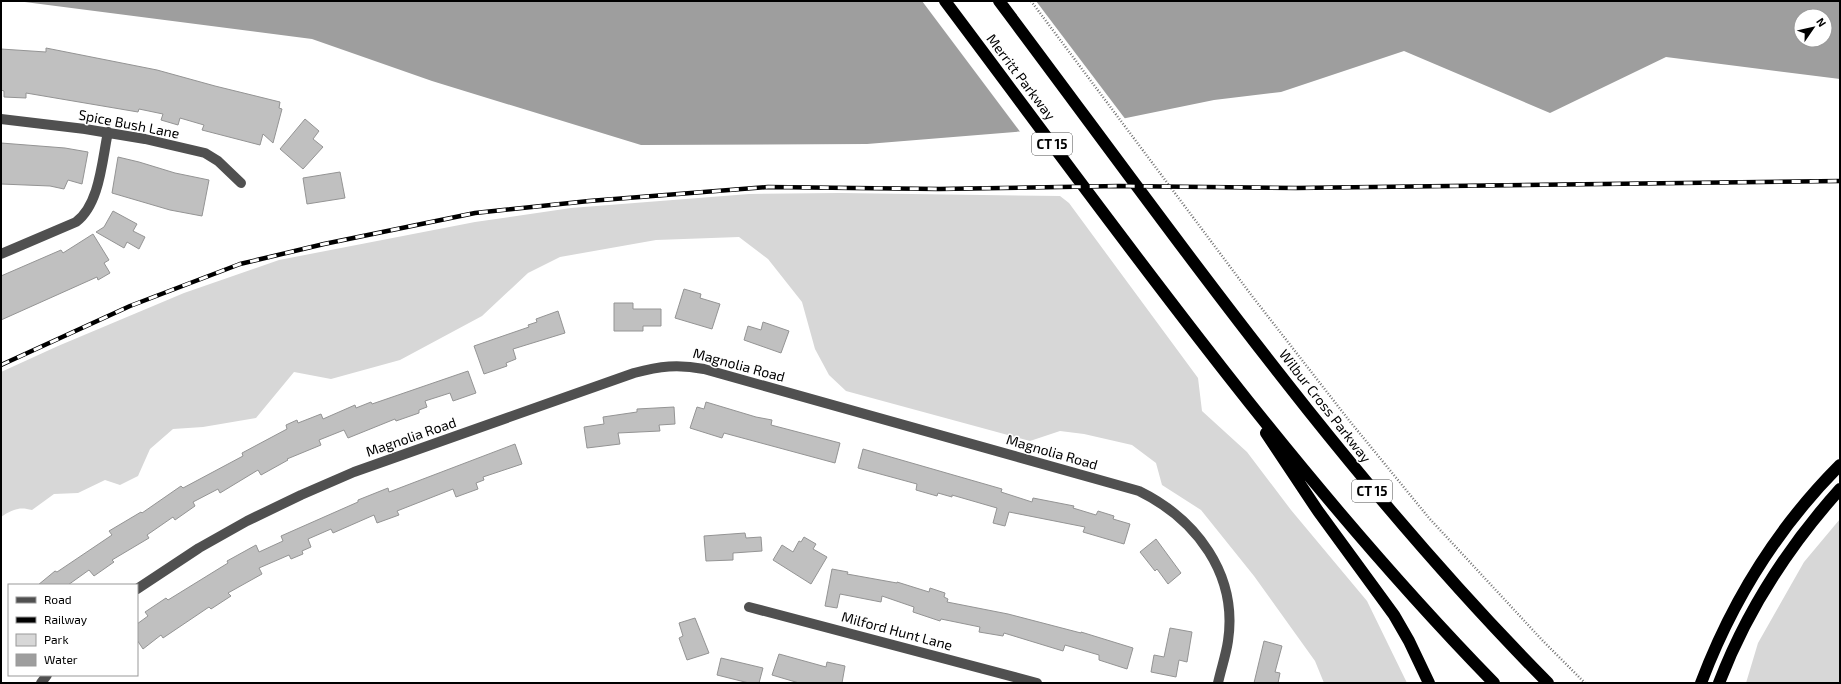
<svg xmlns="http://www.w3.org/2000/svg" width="1841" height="684" font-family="'Exo 2',sans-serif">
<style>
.green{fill:#d7d7d7}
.water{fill:#9e9e9e;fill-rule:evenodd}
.pier{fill:#fff}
.building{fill:#c0c0c0;stroke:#949494}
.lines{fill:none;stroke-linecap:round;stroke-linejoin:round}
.path{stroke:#727272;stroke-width:2.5;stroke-dasharray:1 2;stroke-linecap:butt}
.minor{stroke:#505050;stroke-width:10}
.highway{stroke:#000;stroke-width:12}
.rail-casing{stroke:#000;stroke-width:4.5}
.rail{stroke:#fff;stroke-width:3;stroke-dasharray:9;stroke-linecap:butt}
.labels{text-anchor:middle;stroke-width:3;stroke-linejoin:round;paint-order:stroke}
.shield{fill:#fff;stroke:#4c4c4c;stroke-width:1}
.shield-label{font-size:13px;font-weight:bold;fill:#000}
.street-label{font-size:14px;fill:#000;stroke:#fff}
</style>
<rect width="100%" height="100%" fill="#fff"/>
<path class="green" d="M841,193L1060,196L1069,203L1198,378L1202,411L1247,452L1291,510L1367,601L1407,683H1324L1315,661L1254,576L1201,510L1162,485L1156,463L1132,445L1084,434L1060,431L1030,441L846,391L829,375L815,349L802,302L768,259L739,237L656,240L560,257L528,273L482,316L400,360L331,379L294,372L256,418L203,427L173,429L150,449L138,476L120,485L105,480L78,493L54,494L32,510C19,506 11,510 1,517V372L58,346L184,293L279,260L475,222L571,208L749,194Z
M1840,519V683H1746L1758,643L1804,562Z"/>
<path class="water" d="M17,1H1840V79L1666,57L1550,113L1404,51L1281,92L1214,100L1087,126L867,144L641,145L432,81L312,39ZM1801,16H1825V40H1801Z"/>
<path class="pier" d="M922,1H1036L1126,120L1088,128L1021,133Z"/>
<path class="building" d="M46,48L157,70L215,86L280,102L279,108L282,109L273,143L263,134L260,145L202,130L204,125L180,118L178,125L161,120L163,114L139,109L138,112L26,93V98L4,97V91L1,90V49L46,52Z
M305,119L319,131L313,139L323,147L303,169L280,149Z
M1,143L65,148L88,152L82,184L68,180L64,189L50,186L1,184Z
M118,157L139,162L175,173L209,180L202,216L170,210L112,193Z
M340,172L345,198L307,204L303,178Z
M113,211L137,224L133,231L145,237L139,249L127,242L124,248L96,232L104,227Z
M93,234L109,260L104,263L110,273L98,280L97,277L1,320V276L61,250L63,253Z
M684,289L701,294L700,298L720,304L712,329L675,318Z
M614,303H633V309H661V326H643V331H614Z
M558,311L565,333L513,349L516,359L506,363L507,366L484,374L474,346L529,327L528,325L537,322L536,319Z
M763,322L789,331L781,353L744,340L748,326L761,330Z
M468,371L476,393L453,401L450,393L425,401L427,407L419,410V413L396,421L395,419L348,438L344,430L319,440L321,445L287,459L288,460L261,475L258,470L220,493L218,489L193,502L195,506L175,520L173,517L147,535L149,538L112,560L114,562L94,576L89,570L68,585H38L55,571L57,572L112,535L109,531L141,512L142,513L181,486L183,488L243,456L242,453L287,429L286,425L297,420L298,423L321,414L323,419L355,405L356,408L371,402L372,404Z
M706,402L756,417L772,420L771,425L840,443L835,463L724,433L722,438L690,428L697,407L704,409Z
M674,407L675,424L659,425L660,431L618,433L620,444L587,448L584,427L604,424L603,417L637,412V409Z
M515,444L522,464L483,477L484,480L476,483L478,489L456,497L453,489L397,511L399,515L377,523L374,515L333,533L331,529L308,539L311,547L302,551L303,554L291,559L289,555L259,568L262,574L228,593L231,596L211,609L209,607L163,638L161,635L143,649L137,640V624L148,616L145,612L166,598L168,600L228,563L227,561L256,545L259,552L283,541L281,536L358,502V500L388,488L389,492Z
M863,449L1002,489L1001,492L1032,502L1033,498L1074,506L1073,508L1096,515L1098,511L1114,516L1113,519L1130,524L1124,544L1083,532L1085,527L1009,512L1005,526L993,523L997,508L952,495V497L938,493L937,496L916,490L917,484L858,468Z
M745,533L746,538L761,537L762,551L733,553V560L706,561L704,536Z
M804,537L816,544L813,549L827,557L811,584L773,560L782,545L793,552L799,541L801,542Z
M1156,539L1181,573L1168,584L1157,569L1155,571L1140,552Z
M832,569L848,572L847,574L897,583V582L929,592L930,588L945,593L944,597L948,599L947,602L1008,614L1081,633V632L1133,648L1127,669L1099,660V655L1065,645L1063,651L1004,633L1003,636L979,632L980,627L941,619L940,621L913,612L914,607L882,596L881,602L840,594L837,608L825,606Z
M695,618L709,653L687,660L679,638L683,636L679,623Z
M1170,628L1192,632L1187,662L1179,660L1176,677L1151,672L1154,655L1164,657Z
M1264,641L1282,646L1275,672L1280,673L1278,683H1254Z
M779,654L826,667L827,662L845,666L842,683H799L772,675Z
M721,658L763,668L759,683H749L717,675Z"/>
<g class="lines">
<path class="path" d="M1031,1L1252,296L1348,419L1429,518L1543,641L1585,683"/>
<path class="minor" d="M1,119L85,129L145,139L205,153L218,161L241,183
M1,254L76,222C100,204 102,160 108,132
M137,589L199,548L247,521L301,495L354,472L634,373C660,366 678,364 704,369L1139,491C1196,519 1238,574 1228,641C1226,655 1221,669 1218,683
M749,607L1037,683
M41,683L47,675"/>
<path class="highway" d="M945,1C1120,234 1290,474 1494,683
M999,1C1174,234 1342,475 1548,683
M1266,433L1318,511L1394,615L1409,641L1429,683
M1701,683C1732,601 1778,527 1840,465
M1719,683C1747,610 1788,547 1840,489"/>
<defs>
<path id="rail" d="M1,365L130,306L240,264L324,244L475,213L589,201L768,187L939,189L1119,186L1296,188L1840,181"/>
</defs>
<use href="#rail" class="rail-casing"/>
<use href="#rail" class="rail"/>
</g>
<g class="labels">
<g class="shield">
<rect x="1032" y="133" width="40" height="22" rx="3"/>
<rect x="1352" y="480" width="40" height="22" rx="3"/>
</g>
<g class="shield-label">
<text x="1052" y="149">CT 15</text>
<text x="1372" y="496">CT 15</text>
</g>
<g class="street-label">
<text transform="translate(1021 77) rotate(53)" y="5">Merritt Parkway</text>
<text transform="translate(129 124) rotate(11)" y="5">Spice Bush Lane</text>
<text transform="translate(739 365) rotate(15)" y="5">Magnolia Road</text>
<text transform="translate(1325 406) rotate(52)" y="5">Wilbur Cross Parkway</text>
<text transform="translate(411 437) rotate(-19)" y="5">Magnolia Road</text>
<text transform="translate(1052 452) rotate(16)" y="5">Magnolia Road</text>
<text transform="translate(897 631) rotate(15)" y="5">Milford Hunt Lane</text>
</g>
</g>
<rect width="1841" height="684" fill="none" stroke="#000000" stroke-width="4"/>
<rect x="8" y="584" width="130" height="92" fill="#ffffff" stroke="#999999"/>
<rect x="16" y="597" width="20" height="6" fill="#505050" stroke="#999999"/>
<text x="44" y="604" font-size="12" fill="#000000">Road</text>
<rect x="16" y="617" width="20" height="6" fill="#000000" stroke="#999999"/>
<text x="44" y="624" font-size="12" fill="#000000">Railway</text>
<rect x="16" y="634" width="20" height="12" fill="#d7d7d7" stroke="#999999"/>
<text x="44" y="644" font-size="12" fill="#000000">Park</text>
<rect x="16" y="654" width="20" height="12" fill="#9e9e9e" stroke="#999999"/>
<text x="44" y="664" font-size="12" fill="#000000">Water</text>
<g transform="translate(1813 28) rotate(56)"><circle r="19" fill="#ffffff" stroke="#999999"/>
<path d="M0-3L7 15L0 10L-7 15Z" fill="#000000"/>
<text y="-6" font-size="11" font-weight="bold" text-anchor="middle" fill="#000000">N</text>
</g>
</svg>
